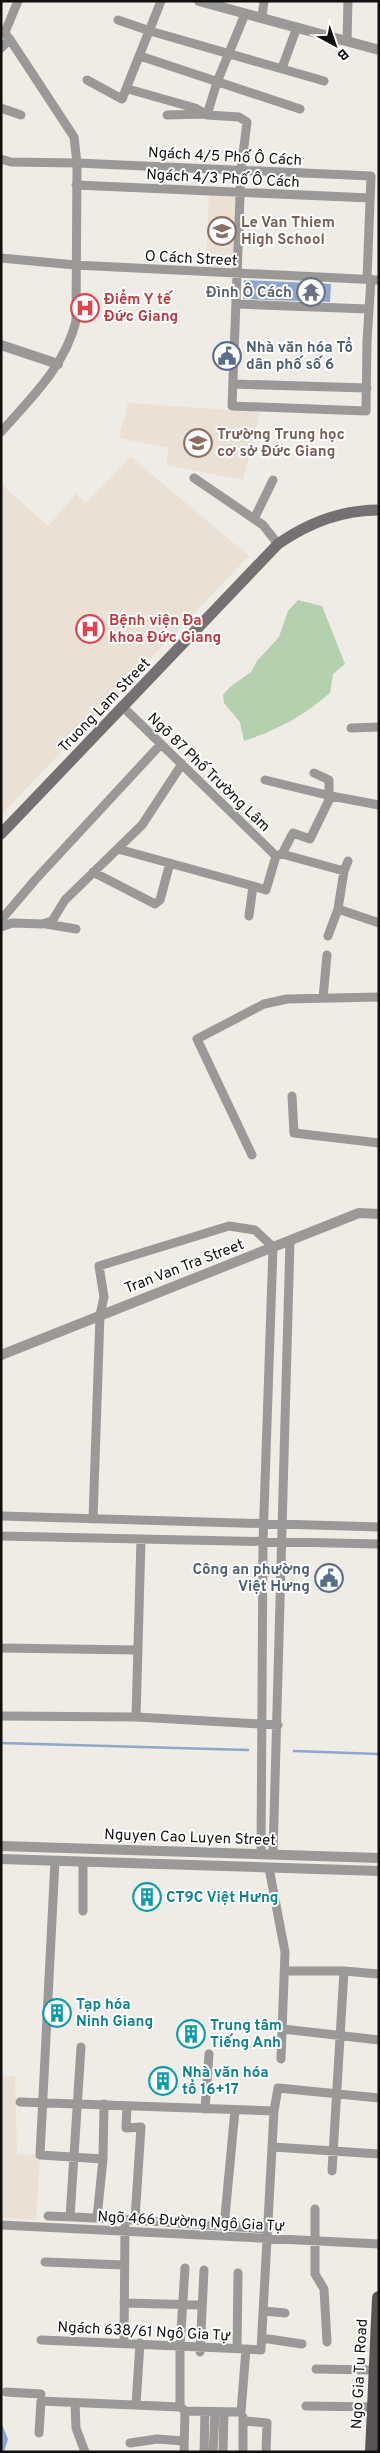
<svg xmlns="http://www.w3.org/2000/svg" width="380" height="2453" font-family="Overpass,sans-serif">
<style>
.built{fill:#eae1d4}
.green{fill:#b4d0af}
.water{fill:#8ca6cf}
.lines{fill:none;stroke-linecap:round;stroke-linejoin:round}
.stream{stroke:#8ca6cf;stroke-width:2.5}
.minor{stroke:#9b9898;stroke-width:9}
.tertiary{stroke:#9b9898;stroke-width:10}
.secondary{stroke:#757071;stroke-width:11}
.primary{stroke:#5a5455;stroke-width:14}
.labels{text-anchor:middle;stroke-width:4;stroke-linejoin:round;paint-order:stroke}
.street-label{font-size:15px;fill:#11100e;stroke:#fff}
.education-label{font-size:15px;font-weight:bold;fill:#785e54;stroke:#fff;text-anchor:start}
.worship-label{font-size:15px;font-weight:bold;fill:#5b616d;stroke:#fff;text-anchor:end}
.health-label{font-size:15px;font-weight:bold;fill:#be3a42;stroke:#fff;text-anchor:start}
.service-label{font-size:15px;font-weight:bold;fill:#4e5e75;stroke:#fff;text-anchor:start}
.culture-label{font-size:15px;font-weight:bold;fill:#0d838f;stroke:#fff;text-anchor:start}
</style>
<rect width="100%" height="100%" fill="#efebe5"/>
<path class="built" d="M209,194L238,195L235,268L206,267Z
M128,403L260,412L243,480L166,465L169,448L119,438Z
M131,457L249,556L1,815V484L48,526L76,494L86,503Z
M15,2076L17,2154L40,2155L36,2220L1,2218V2077Z"/>
<path class="green" d="M298,600L322,606L345,664L333,674L330,693C300,718 281,728 244,741L240,722L224,703L223,695L230,687L251,672L257,661L279,637L288,611Z"/>
<path class="water" d="M244,280L331,284L330,302L243,299Z
M1,2422L8,2439L4,2452H1Z"/>
<g class="lines">
<path class="stream" d="M1,1743L248,1750
M294,1751L379,1754"/>
<path class="minor" d="M245,14L217,82L207,115L239,117L247,122L241,170L232,406L366,411L367,341L371,279
M262,17L264,1
M118,20L150,31L324,81
M347,41L348,1
M1,48L9,40L5,32L18,1
M140,56L300,109
M282,68L297,27
M87,80L122,99L161,1
M128,89L195,108L207,115
M1,108L21,115
M167,115L204,114
M1,159L11,162L77,163L371,176L367,279
M76,185L370,198
M1,258L75,265L379,280
M236,304L368,309
M233,384L367,388
M1,432C31,398 65,366 76,321L77,163L74,137L9,38
M194,478L263,525L278,544
M254,519L273,480
M123,707L276,856
M351,728L379,727
M314,773L329,780V796
M265,780L331,796
M118,849L253,886
M282,854L344,871
M276,856L282,854L293,833L310,839L331,796L379,805
M93,872L155,904L160,900L170,863
M338,909L379,923
M249,916L253,886L266,890L276,856
M1,920L35,880L161,744
M46,924L76,929
M1,927L12,923L42,924L52,921L65,900L142,825L182,764
M328,936L338,909L344,871L348,861
M323,998L327,955
M292,1096L294,1133L379,1143
M252,1155L197,1039L264,1004L287,999L379,997
M1,1516L379,1527
M93,1519L100,1315L104,1297L99,1266L229,1226L255,1230L273,1247L263,1542L261,1854
M1,1536L379,1544
M1,1648L137,1650
M1,1716L136,1717L278,1725
M136,1717L141,1539
M273,1854L290,1241
M55,1861L40,2155L103,2159
M269,1868L285,1952L281,2059
M83,1911V1862
M285,1971H344L379,1974
M283,2029L379,2040
M20,2102L274,2111
M127,2106L126,2128L141,2127L135,2219
M205,2109L209,2054
M273,2147L379,2154
M332,2171L344,1971
M315,2209V2274L324,2289L327,2342
M48,2216C122,2218 195,2225 269,2229
M70,2217L81,2047
M97,2218L103,2159L104,2104
M1,2225L379,2244
M224,2227L235,2110
M45,2262L124,2265
M124,2303L202,2305
M264,2311L285,2313
M262,2338L302,2344
M41,2340L246,2349
M124,2343L125,2226
M237,2349L238,2273
M200,2352L204,2270
M316,2369L375,2370
M6,2392L41,2394
M75,2403L76,2428L85,2452
M136,2405L140,2343
M306,2406L374,2407
M183,2409L180,2407V2347L185,2268
M243,2417V2452
M245,2421L267,2423L266,2452
M39,2433L41,2401L180,2407
M130,2443L157,2439L184,2441
M184,2452L185,2411L241,2412L246,2349L261,2350L274,2111L278,2088L379,2098
M204,2452L205,2412
M213,2452L215,2413
M223,2452L224,2413"/>
<path class="tertiary" d="M199,1L379,50
M1,345L58,364
M1,1355L359,1213L379,1214
M1,1846L379,1858
M1,1859L379,1871"/>
<path class="secondary" d="M1,834L278,544C308,523 342,510 379,510"/>
<path class="primary" d="M372,2452L379,2298"/>
</g>
<defs>
<symbol id="school-ring" viewBox="-11 -11 22 22"><circle r="9.5" fill="#fff" stroke="#8d6e63" stroke-width="1.5"/><path d="M0-5L7-2L0 1L-7-2ZM-4 1L0 2.5L4 1V4Q0 6-4 4Z" fill="#8d6e63"/></symbol>
<symbol id="temple-ring" viewBox="-11 -11 22 22"><circle r="9.5" fill="#fff" stroke="#6b7280" stroke-width="1.5"/><path d="M0-6L5-2H3V0L6.5 2.5H4V6H1.5V3h-3V6H-4V2.5H-6.5L-3 0V-2H-5Z" fill="#6b7280"/></symbol>
<symbol id="hospital-ring" viewBox="-11 -11 22 22"><circle r="9.5" fill="#fff" stroke="#e0444e" stroke-width="1.5"/><path d="M-5-5h3v3.5h4V-5h3V5h-3V1.5h-4V5h-3Z" fill="#e0444e"/></symbol>
<symbol id="civic-ring" viewBox="-11 -11 22 22"><circle r="9.5" fill="#fff" stroke="#5c6f8a" stroke-width="1.5"/><path d="M-.6-6.5H3V-4.5H.6V-3L4-1V1h2V6H-6V1h2V-1L-.6-3ZM-1.2 2.5V6h2.4V2.5Z" fill="#5c6f8a"/></symbol>
<symbol id="building-ring" viewBox="-11 -11 22 22"><circle r="9.5" fill="#fff" stroke="#0f9aa8" stroke-width="1.5"/><path d="M-4-6H4V6H1V3H-1V6H-4ZM-2.5-4.3h1.7v1.8h-1.7ZM.8-4.3h1.7v1.8H.8ZM-2.5-1h1.7V.8h-1.7ZM.8-1h1.7V.8H.8Z" fill="#0f9aa8"/></symbol>
</defs>
<g fill-rule="evenodd">
<use href="#school-ring" x="206" y="215" width="32" height="32"/>
<use href="#temple-ring" x="295" y="276" width="32" height="32"/>
<use href="#hospital-ring" x="69" y="292" width="32" height="32"/>
<use href="#civic-ring" x="211" y="340" width="32" height="32"/>
<use href="#school-ring" x="182" y="427" width="32" height="32"/>
<use href="#hospital-ring" x="74" y="613" width="32" height="32"/>
<use href="#civic-ring" x="313" y="1562" width="32" height="32"/>
<use href="#building-ring" x="131" y="1881" width="32" height="32"/>
<use href="#building-ring" x="41" y="1997" width="32" height="32"/>
<use href="#building-ring" x="175" y="2018" width="32" height="32"/>
<use href="#building-ring" x="147" y="2065" width="32" height="32"/>
</g>
<g class="labels">
<g class="street-label">
<text transform="translate(225 156) rotate(3)" y="5">Ngách 4/5 Phố Ô Cách</text>
<text transform="translate(223 178) rotate(3)" y="5">Ngách 4/3 Phố Ô Cách</text>
<text transform="translate(191 258) rotate(3)" y="5">O Cách Street</text>
<text transform="translate(104 705) rotate(-46)" y="5">Truong Lam Street</text>
<text transform="translate(209 772) rotate(44)" y="5">Ngõ 87 Phố Trường Lâm</text>
<text transform="translate(184 1266) rotate(-21)" y="5">Tran Van Tra Street</text>
<text transform="translate(190 1837) rotate(2)" y="5">Nguyen Cao Luyen Street</text>
<text transform="translate(191 2221) rotate(3)" y="5">Ngõ 466 Đường Ngô Gia Tự</text>
<text transform="translate(144 2331) rotate(3)" y="5">Ngách 638/61 Ngô Gia Tự</text>
<text transform="translate(359 2374) rotate(-87)" y="5">Ngo Gia Tu Road</text>
</g>
<g class="education-label">
<text x="241" y="227">Le Van Thiem<tspan x="241" dy="17">High School</tspan></text>
<text x="217" y="439">Trường Trung học<tspan x="217" dy="17">cơ sở Đức Giang</tspan></text>
</g>
<g class="worship-label">
<text x="292" y="297">Đình Ô Cách</text>
</g>
<g class="health-label">
<text x="104" y="304">Điểm Y tế<tspan x="104" dy="17">Đức Giang</tspan></text>
<text x="109" y="625">Bệnh viện Đa<tspan x="109" dy="17">khoa Đức Giang</tspan></text>
</g>
<g class="service-label">
<text x="246" y="352">Nhà văn hóa Tổ<tspan x="246" dy="17">dân phố số 6</tspan></text>
<text x="310" y="1574" text-anchor="end">Công an phường<tspan x="310" dy="17">Việt Hưng</tspan></text>
</g>
<g class="culture-label">
<text x="166" y="1902">CT9C Việt Hưng</text>
<text x="76" y="2009">Tạp hóa<tspan x="76" dy="17">Ninh Giang</tspan></text>
<text x="210" y="2030">Trung tâm<tspan x="210" dy="17">Tiếng Anh</tspan></text>
<text x="182" y="2077">Nhà văn hóa<tspan x="182" dy="17">tổ 16+17</tspan></text>
</g>
</g>
<rect width="380" height="2453" fill="none" stroke="#11100e" stroke-width="5"/>
<g transform="translate(335 45) rotate(140)" stroke="#ffffff" stroke-width="4" paint-order="stroke">
<path d="M0-4L9 19L0 12L-9 19Z" fill="#11100e"/>
<text y="-8" font-size="14" font-weight="bold" text-anchor="middle" fill="#11100e">B</text>
</g>
</svg>
